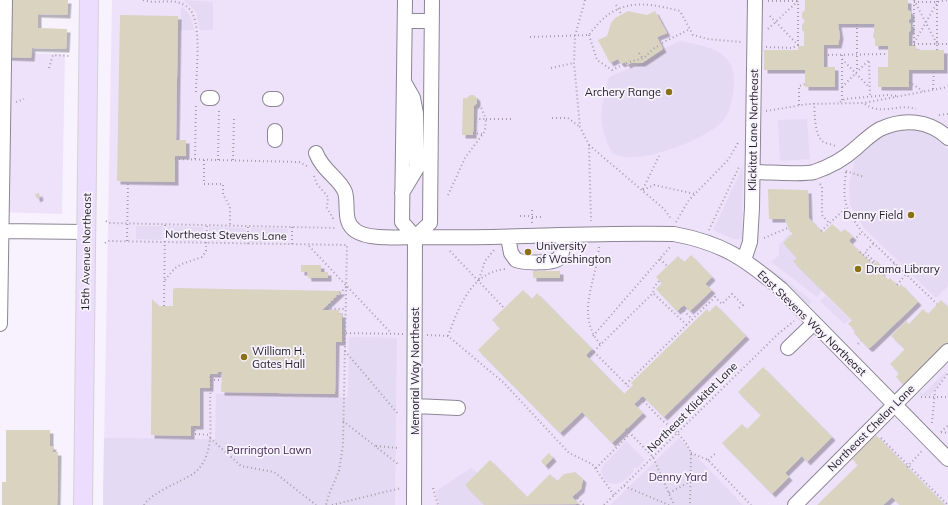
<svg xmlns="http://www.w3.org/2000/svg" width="948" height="505" font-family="Mulish,sans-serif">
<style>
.built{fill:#eee2fb}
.green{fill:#e5daf3}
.building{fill:#d9d3c0;filter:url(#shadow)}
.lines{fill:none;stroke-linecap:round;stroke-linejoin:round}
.minor-casing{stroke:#8c8595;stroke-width:16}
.major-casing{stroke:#d2d2d3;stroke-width:20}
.path{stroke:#a39fa8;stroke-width:2;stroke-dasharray:1 3;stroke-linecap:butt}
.minor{stroke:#fff;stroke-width:14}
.major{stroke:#ecdcfe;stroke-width:18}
.poi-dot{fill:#8a7214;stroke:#f7f2fd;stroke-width:1.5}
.labels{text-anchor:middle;stroke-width:3.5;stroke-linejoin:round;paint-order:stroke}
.poi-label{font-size:11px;fill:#1f1c23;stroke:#f7f2fd;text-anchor:start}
.street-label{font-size:11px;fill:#1f1c23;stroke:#f7f2fd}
.park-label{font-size:11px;fill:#432e57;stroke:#f7f2fd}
</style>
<defs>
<filter id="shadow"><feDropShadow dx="3.5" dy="3.5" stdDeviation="0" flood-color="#0004"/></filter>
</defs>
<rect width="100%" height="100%" fill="#f7f2fd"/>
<path class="built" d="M112,0H948V505H103Z
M0,53L65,54L62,214L0,212Z"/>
<path class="green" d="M184,0L213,2V30H200L196,12Z
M181,7C190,12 192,19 194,30H180Z
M680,41C713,47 740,53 733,93C731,105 729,115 720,124C702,140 650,160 626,157C621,157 616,154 612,153C596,121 601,109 609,77L646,61L653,54Z
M807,119L810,159L780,161L778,120Z
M915,129L930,133L948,150V286L936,298L864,228L850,205L849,184L855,158L873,141L885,134Z
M743,166L742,239H733L713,230Z
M136,226H163L162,240L136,239Z
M167,226L204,227V241L167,240Z
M209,227L246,228V241H209Z
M251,228L288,229L287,242H250Z
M789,234L791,236L783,243L797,258L794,261L822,290L817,297L771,262L779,255V245Z
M767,267L781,276L812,301L807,307Z
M826,296L850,320L844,324L820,301Z
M349,337L397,338L395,505H103L104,438L215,439L216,394L348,397Z
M945,372L947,374L930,396H922L919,394L921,392L923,394Z
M679,438L743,505H610Z
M626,441L645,460L637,469L635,467L633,470L634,471C625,480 620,487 606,482L601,472L603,466Z
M471,468L477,473L465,485L485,505H439L436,491Z"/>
<path class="building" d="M7,0H68L67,15L38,14V28L67,29L66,49L32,48L31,58L6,57Z
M805,0H908V10L911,12V18L909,20V23L911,24V30L909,32V46H916V50H944V70H909V87H878V67H888V46H875V39L873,37L875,24H838L840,36L838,45H824V67H835V87H805V70H764V50H798V46H804V32L802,30V25L805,21L802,18V13L805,10Z
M628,11L647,15L655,11L667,33L657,37L663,49L642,63H631L627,65L625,62L621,64L618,59L610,63L598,40L607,36L611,23L615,18Z
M120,15L178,16L176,140H186V156H175V182L117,181Z
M470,95H474L477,98V103L474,106L473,135H462L463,98H467Z
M768,189L808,190L809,218L823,233L832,224L841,232L845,229L853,237L849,241L873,265L877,261L884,269L881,273L888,280L890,278L899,287L901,284L918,302L870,348H868L854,333L855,330L848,324L852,320L793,261L797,258L783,243L793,233L790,232L785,220L787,219H769Z
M39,193L40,197L37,199L35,194Z
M691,255L712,277L705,284L712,290L690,311L684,305L677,311L656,289L662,283L656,277L678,256L684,262Z
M301,265H321V272H328V278H308L307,272H301Z
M533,271H560V278H533Z
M175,288L342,291L322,310H339V314H342V342H336L335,394L221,392L222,372H218V374H210V388H200V426H191V436L151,435L152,299L158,306H173V289Z
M523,290L532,299L537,293L592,349L586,355L624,394L633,385L631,383L707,309L709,312L716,305L746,336L664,417L643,396L634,404L643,413L612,443L582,412L560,433L478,350L500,328L492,320Z
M941,300L948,307V343L906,387L896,377L899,373L890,364L905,349L891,336L906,321L909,324L923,309L928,314Z
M763,367L832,437L807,462L802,456L785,473L789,477L772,494L722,443L742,424L747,429L761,415L738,392Z
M6,430H50V446H53L52,452H58L57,505H2V482H6Z
M876,435L907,467L945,505H900L892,497L883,505H817L858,465L852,459Z
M549,453L553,458L545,466L541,461Z
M490,460L527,497L550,474L557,481L564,474L575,472L583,479L581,489L572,497L579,504L485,505L465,485Z"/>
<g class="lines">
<defs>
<path id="minor" d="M405,0L402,222L415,237L414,505
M405,21H432
M208,98H212
M270,99H276
M275,140V131
M316,153C322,170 340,179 345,192C349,205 342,222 356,231C369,240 400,237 416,237C502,239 588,232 674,234C722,243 744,258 781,289L948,459
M753,172C767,172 803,175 814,172C829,167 845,158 856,148C864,141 871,134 880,129C904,118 929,120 948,138
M402,193L417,168L416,113L413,98L404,82
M0,231L86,232
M415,237L430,223L432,0
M508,237L511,253L516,260C523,263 555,264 559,258C564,252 563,242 564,235
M744,260L750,242L752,208L755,0
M0,324L5,0
M788,348L814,323
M415,406L458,408
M795,505L948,351"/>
<path id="major" d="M83,505L89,0"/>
</defs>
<use href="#minor" class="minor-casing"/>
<use href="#major" class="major-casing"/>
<path class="path" d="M143,0C154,4 166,0 177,2C184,4 191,8 193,15C201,32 196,73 196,93
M585,0L575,36L574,63L580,127L589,145L591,221
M914,0L937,44
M768,1H798
M616,5L621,14
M857,24V72
M768,29L798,1
M589,35L597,60L612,70L629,62L644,58L653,49L658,46
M530,37L589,35C614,0 638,0 680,11L693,35L708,39L741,42
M662,43L690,29
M914,43L937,3
M914,44H948
M798,45V2
M914,46V2H937L948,0
M766,47L792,48L798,45L768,14
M937,50V0
M639,53L643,59
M824,55L888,54
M842,55V100
M842,59L869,87
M49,68L53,55L70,56
M551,68L574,63
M909,82L923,91
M842,87L869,60L870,96
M933,89L934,70
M16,102L24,99
M840,102L845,99L888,95L896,96
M814,103C815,114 814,132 822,141C826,144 833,144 837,147
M865,104C881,116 899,103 916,109
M799,105V86L805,84
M474,107H481L486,119H512
M766,111L808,104L864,103L948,87
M939,115L948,114
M552,118H568L580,127
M473,133L483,134
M589,145L664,209L672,220
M175,159L299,162L307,166
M195,159L196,103
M204,160V184H223V194L230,207V225
M218,160L219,109
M233,160L234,117
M846,171L864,177
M846,172C842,202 845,208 862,232L937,304
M314,176L317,184L328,197L327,208L334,220
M820,184L822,186V215L829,223
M643,189L659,156
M643,190L654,185L695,194
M448,195L465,158L485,131L486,119H475V133
M532,210V224
M520,216H532
M532,217H544
M106,221L109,223L337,228
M676,222L689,200L728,160L739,141
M709,230L739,167
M821,231L846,208
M764,238L788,228
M851,239L853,241L862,232
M127,241L128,181
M105,243L108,241L347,245L343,445L339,471L329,494L326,505
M248,244V226
M292,244V227
M309,246L391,333
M599,247C597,281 574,314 601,345
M450,251L504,308
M860,252L873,263L875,262L865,252L874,243
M660,259L667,266
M882,271L885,273L895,263
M479,279L485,261L494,250
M165,280L175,268L182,264L202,257L206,251L207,225
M897,285L906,274
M346,287L325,309H346
M654,294L689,327
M164,306L165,224
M681,308L692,319
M342,333L403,334
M427,335L448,336L504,383L569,453L592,464L614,495
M448,336C459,307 471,272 506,269
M593,336L670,247
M858,344L861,341
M345,351L399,415
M594,352L630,388
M588,357L653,293L654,287L660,280
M728,367L736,375
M210,380H219V376
M626,384L715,297L722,304L732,294L743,305L739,308
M921,397H948
M641,398C647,405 654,412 660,418C672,429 685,437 691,453L690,505
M343,421L398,464
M932,423L935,391L948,373
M195,426V434L210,435
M626,429L653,457L674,505
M941,432L948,425
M941,432L948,433
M210,438L241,466L274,472L316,505
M881,438L948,505
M376,446L398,448
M691,453L708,460L751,505
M708,460L717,452
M907,467L923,450
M596,468L630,434
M624,486L669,505
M433,488L438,505
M669,493L691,481
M575,495L584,505
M144,505C151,493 180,482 193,474C215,458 210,426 210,402C210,394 212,383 210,376
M332,505L401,488
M604,505L778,334L794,321"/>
<use href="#minor" class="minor"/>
<use href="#major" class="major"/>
</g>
<g class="poi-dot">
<circle cx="669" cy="92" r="4"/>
<circle cx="911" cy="215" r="4"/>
<circle cx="528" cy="252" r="4"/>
<circle cx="858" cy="269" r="4"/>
<circle cx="244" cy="357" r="4"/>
</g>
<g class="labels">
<g class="poi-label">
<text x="661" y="96" text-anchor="end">Archery Range</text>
<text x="903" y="219" text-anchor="end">Denny Field</text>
<text x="536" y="250">University<tspan x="536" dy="13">of Washington</tspan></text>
<text x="866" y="273">Drama Library</text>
<text x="252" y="355">William H.<tspan x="252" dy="13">Gates Hall</tspan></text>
</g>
<g class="street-label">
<text transform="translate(753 130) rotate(-89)" y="4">Klickitat Lane Northeast</text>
<text transform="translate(226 235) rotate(1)" y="4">Northeast Stevens Lane</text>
<text transform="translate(86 252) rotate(-89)" y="4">15th Avenue Northeast</text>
<text transform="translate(812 323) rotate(44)" y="4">East Stevens Way Northeast</text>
<text transform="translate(415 371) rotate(-90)" y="4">Memorial Way Northeast</text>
<text transform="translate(692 407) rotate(-45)" y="4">Northeast Klickitat Lane</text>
<text transform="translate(871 428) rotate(-45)" y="4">Northeast Chelan Lane</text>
</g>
<g class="park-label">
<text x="269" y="454">Parrington Lawn</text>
<text x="678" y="481">Denny Yard</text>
</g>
</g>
</svg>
